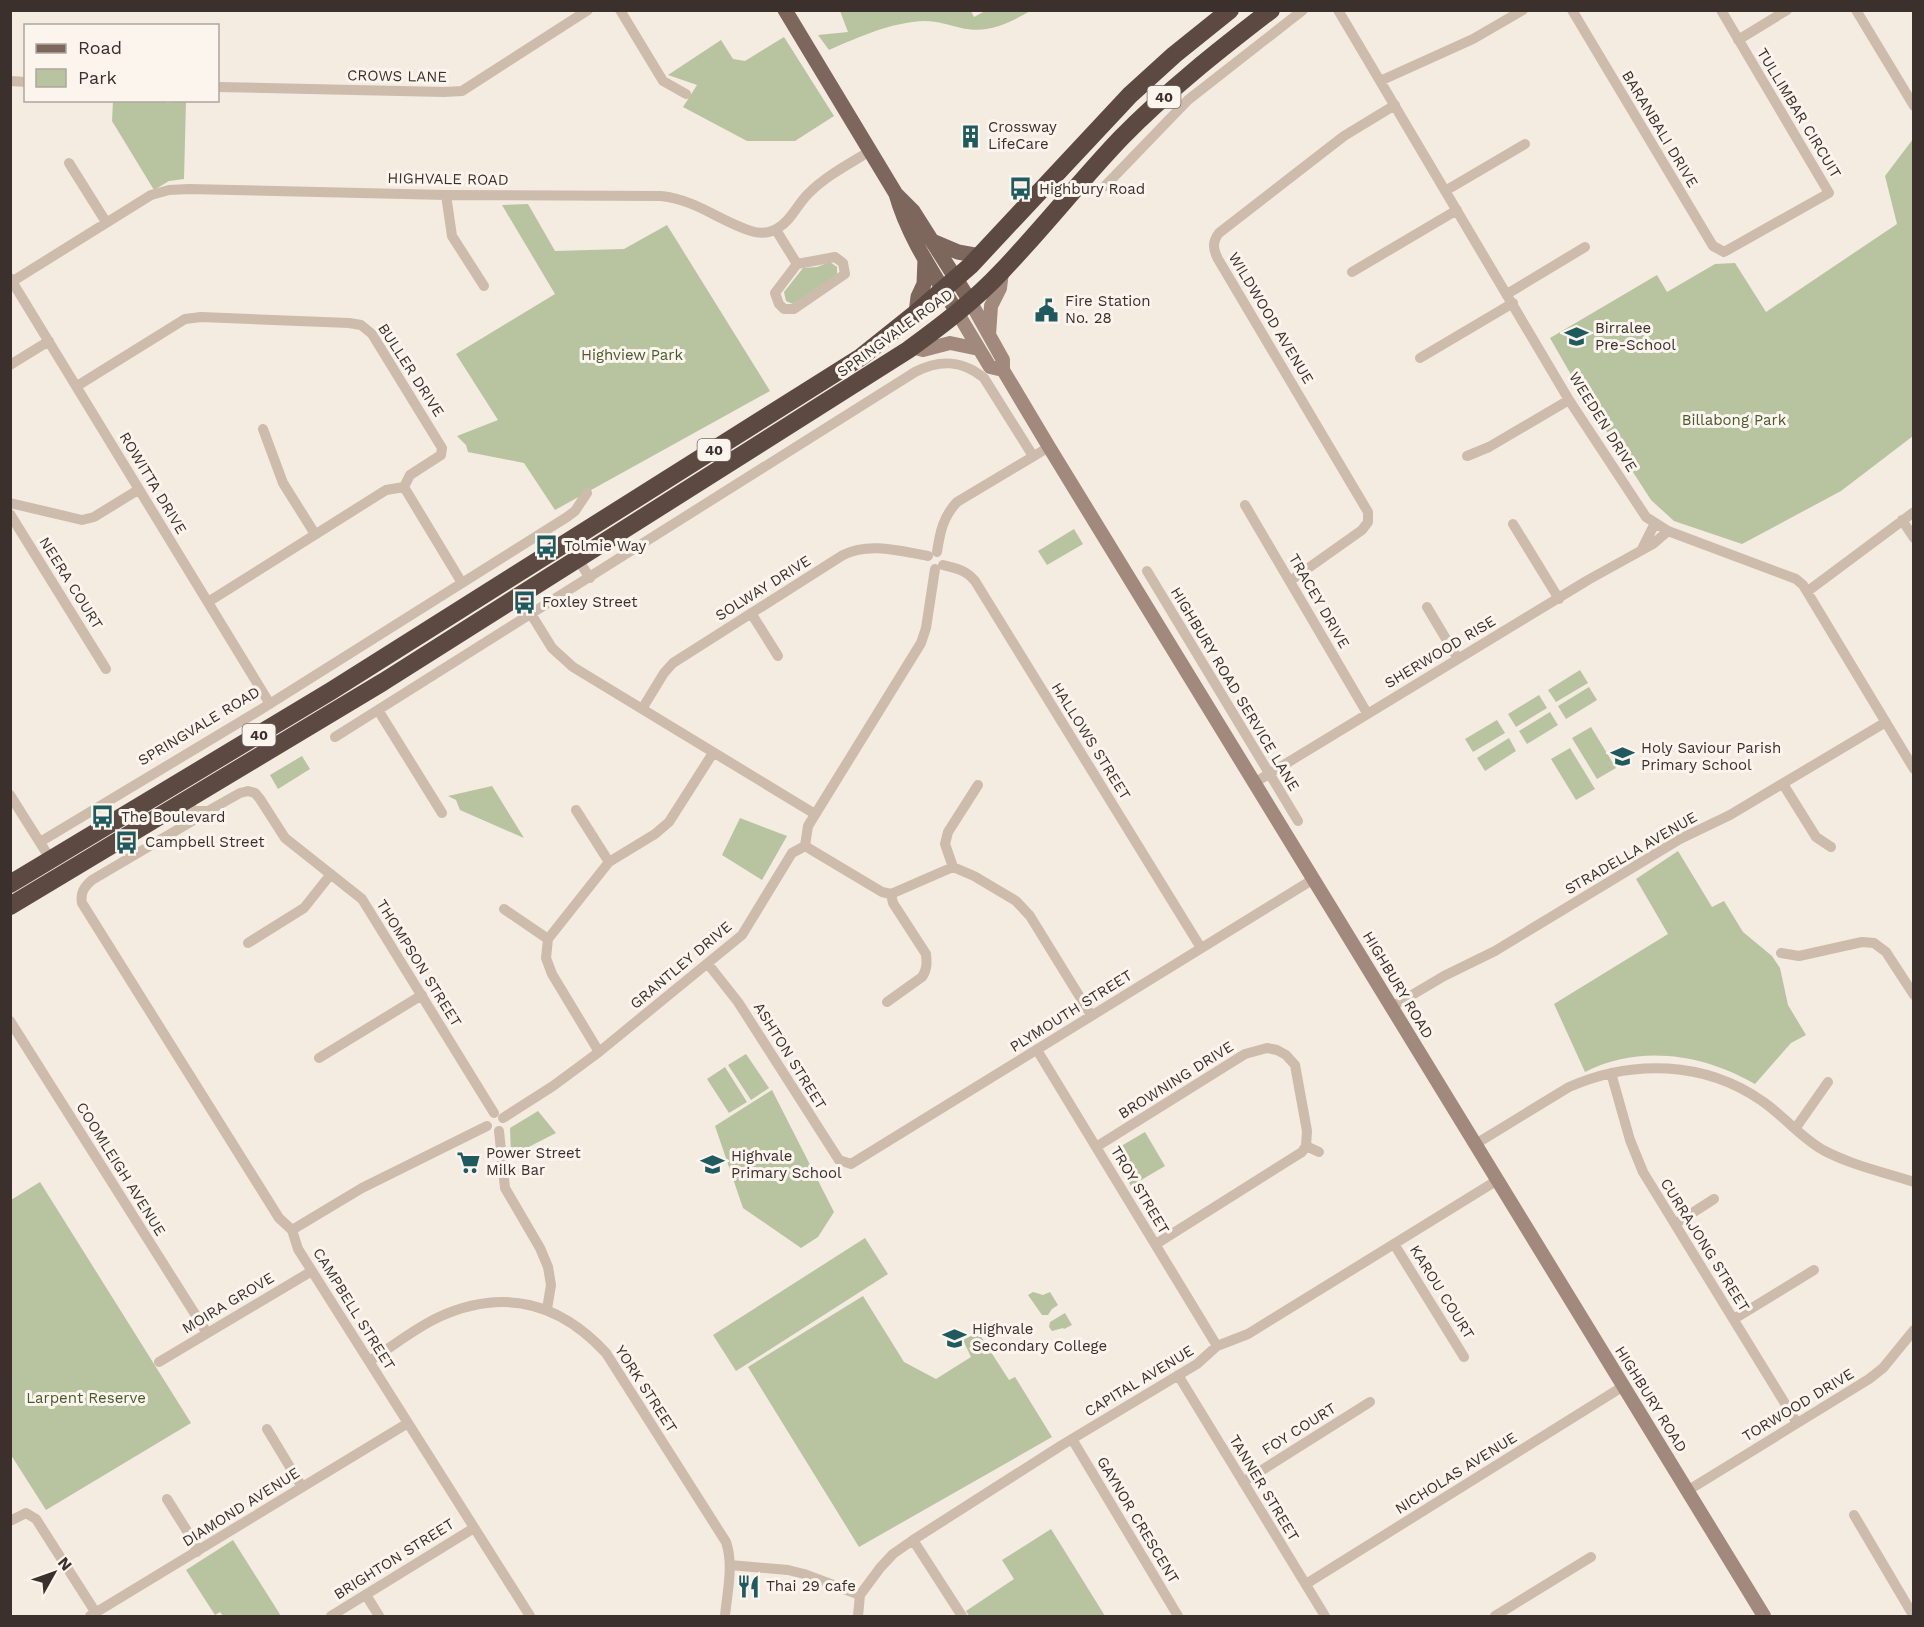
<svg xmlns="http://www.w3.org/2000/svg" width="1924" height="1627" font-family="'Work Sans',sans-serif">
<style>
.green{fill:#b8c4a0}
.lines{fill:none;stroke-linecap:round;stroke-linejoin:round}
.street{stroke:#cdbbac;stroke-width:10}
.secondary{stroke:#a18a7d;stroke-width:14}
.primary{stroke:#7d675c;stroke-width:15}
.highway{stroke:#5c4a42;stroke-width:18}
.labels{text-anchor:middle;stroke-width:6;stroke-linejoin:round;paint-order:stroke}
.shield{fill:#fbf5ee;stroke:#756b66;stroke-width:1.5}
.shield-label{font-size:14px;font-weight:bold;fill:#3b302b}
.street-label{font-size:15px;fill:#3b302b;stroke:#fbf5ee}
.poi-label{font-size:15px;fill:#3b302b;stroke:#fbf5ee;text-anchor:start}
.park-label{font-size:15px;fill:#4a5a2e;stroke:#fbf5ee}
</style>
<rect width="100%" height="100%" fill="#f4ebe1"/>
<path class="green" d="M840,11H971L974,17L985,11H1030C1008,24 988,34 961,28C949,25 938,21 925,21C891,22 859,37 829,50L818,35L848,32Z
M784,37L834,116L795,141H747L683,107L697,85L668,75L721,40L733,59L745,61Z
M113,101H166V103L186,101L184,179L169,181L154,190L112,121Z
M1913,139V436L1841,491L1742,544L1674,521L1651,500L1578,387L1550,338L1657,275L1667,292L1715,264L1735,263L1766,312L1897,224L1885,176Z
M528,204L555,251L624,249L667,225L770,391L555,510L524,463L468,452L466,445L457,436L498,420L456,354L555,294L502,205Z
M830,262L837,267V275L793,304L786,301L784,292L803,268L817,267Z
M1074,529L1083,544L1047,565L1038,551Z
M1580,670L1588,683L1556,702L1548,690Z
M1589,687L1597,700L1566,719L1558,706Z
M1539,695L1547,708L1516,727L1508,714Z
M1550,712L1558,725L1527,744L1519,731Z
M1497,720L1505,733L1473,752L1465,739Z
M1591,727L1616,768L1597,779L1572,738Z
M1509,738L1516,751L1485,771L1477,758Z
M1570,748L1595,789L1576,800L1551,759Z
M302,756L310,769L278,789L270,775Z
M492,786L524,838L460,810L456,800L448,796Z
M740,818L787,836L762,880L722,855Z
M1678,851L1712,907L1724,901L1743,932L1772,956L1780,968L1788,1005L1806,1035L1791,1043L1755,1084C1703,1054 1640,1044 1585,1072L1554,1004L1668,934L1636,879Z
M746,1054L769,1088L751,1100L728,1065Z
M725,1067L747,1102L729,1113L707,1079Z
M772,1090L834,1212L818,1237L801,1248L743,1208L715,1126Z
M538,1111L556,1133L511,1156L510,1128Z
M1145,1132L1165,1166L1131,1186L1111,1152Z
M40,1182L191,1423L46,1510L11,1455V1200Z
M865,1238L888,1274L736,1371L713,1335Z
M1033,1292L1043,1295L1050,1292L1058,1305L1052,1309L1048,1315H1042L1028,1295Z
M863,1296L904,1362L936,1379L971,1357L963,1340L978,1332L1009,1380L1015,1377L1052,1437L859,1547L748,1367Z
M1065,1313L1072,1325L1064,1329L1063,1328L1052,1331L1049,1327L1050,1322Z
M1051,1529L1105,1616H969L966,1611L1014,1579L1002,1560Z
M233,1540L281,1616H223L220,1612L215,1615L186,1570Z"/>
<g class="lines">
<path class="street" d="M620,10L663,81L686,94
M1338,10L1569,400L1646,517L1668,531L1796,579L1803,585L1914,769
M1572,10L1713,246L1724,252L1829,193L1721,10
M1856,10L1914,106
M1738,40L1787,10
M10,81L26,82
M1380,81L1473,39L1523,10
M218,87L444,92L462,91L588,10
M69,163L106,222
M1105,186L1188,100L1303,10
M1445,191L1525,144
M446,195L452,236L484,286
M776,230L797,264
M835,257L843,263L845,274L794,309H784L779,304L775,293L797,264Z
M1352,272L1457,210
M10,278L270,704
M13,281L151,195L169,190L189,189L446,195L661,196C697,200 719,221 751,231C760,234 770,233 778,228C791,221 798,203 809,193C826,176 849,164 870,151
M1507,294L1585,247
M1420,358L1513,303
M10,365L49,341
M77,386L185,319L201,317L349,323L361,325L372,334L442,448L441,455L410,475L404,487
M263,429L283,483L315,534
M1467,456L1489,447L1569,400
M404,487L462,583
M10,503L82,520L94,517L138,490
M1245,505L1367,713
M10,514L106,669
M1902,520L1914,538
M1513,524L1559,599
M567,543L590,578
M1642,549L1655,523
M937,552C940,532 943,517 957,502L1049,447
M943,565C956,568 966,570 975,581L1201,948
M1147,571L1298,821
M1290,581L1362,530L1368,522V512L1218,259C1213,249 1212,242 1219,233L1344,136L1395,105
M1808,591L1914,512
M208,602L386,490L404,487
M1427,607L1458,659
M751,613L778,656
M531,614L552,648L573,667L815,814
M642,709L664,673L673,663L843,555C870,542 899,551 928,556
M378,710L442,813
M335,737L915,372C940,359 962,360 984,378L1033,456
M1254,783L1588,580L1653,544L1668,531
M1783,784L1816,837L1831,847
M10,795L51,860
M183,802L195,811H208L240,793L248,791L255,793L260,799L285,838L362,899L494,1113
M576,810L609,862
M204,811L199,817L92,880C84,887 80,893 82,903L279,1218L292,1230L298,1249L530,1616
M40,842L260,710L567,517L575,511L587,493
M805,846L882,892L891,894L953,867L974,876L1016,901L1030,916L1091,1015
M953,867L945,844L948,832L978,785
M504,909L548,939
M248,943L304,908L331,874
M1781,953L1799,956L1862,942L1874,943L1886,952L1914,995
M708,964L738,1002L839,1160L851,1164L1312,880
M887,1002L922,977C927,970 927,963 926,954L893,903L891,894
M1390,1008L1444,976L1495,951L1680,839L1730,815L1886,722
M10,1021L207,1333
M1037,1050L1217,1346
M599,1052L552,974L546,958L548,939L609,862L655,834L669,822L713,753
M319,1058L422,995
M1611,1073L1630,1140L1643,1172L1797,1423
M503,1118L553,1086L599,1052L742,935L792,853L805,846L808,826L921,643L926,628L935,569
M1795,1129L1828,1082
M499,1131L505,1188L540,1248L548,1267L551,1285L547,1309
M1474,1145L1569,1087C1632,1059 1705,1061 1762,1101C1783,1115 1800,1137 1823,1150C1851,1165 1883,1172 1914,1182
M1306,1146L1319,1152
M1096,1147L1245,1054L1267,1048L1277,1050L1286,1055L1295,1065L1307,1131L1306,1146L1302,1152L1156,1244
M1675,1224L1714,1199
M292,1230L362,1188L487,1126
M1394,1244L1464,1357
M1734,1319L1814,1270
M369,1361C392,1347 415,1328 439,1317C503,1288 559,1302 606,1353L726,1542C734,1565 727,1593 725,1616
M159,1362L312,1271
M1178,1375L1325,1616
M267,1429L302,1487
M1072,1439L1178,1616
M1243,1482L1370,1402
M1687,1491L1869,1379L1883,1368L1914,1330
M167,1499L194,1542L197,1552
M1854,1515L1913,1615
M10,1521L26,1513L36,1519L96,1613
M913,1540L962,1616
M730,1565L788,1570L804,1574L860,1595
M1306,1584L1622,1387
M366,1595L379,1616
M90,1616L408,1423
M331,1616L474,1528
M858,1616L860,1595L880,1568L893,1554L913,1540L1062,1445L1197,1364L1217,1346L1248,1334L1496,1181
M1495,1616L1591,1557"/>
<path class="secondary" d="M970,301L1003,360V370L1049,447L1764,1616
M957,312L990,367L1003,370
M989,335L991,306L1000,288L1002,272
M912,347L923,350L950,343L979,349"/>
<path class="primary" d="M785,10L896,194C908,237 934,274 957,312
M896,194L913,211L970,301
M932,241L958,252L980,256
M916,313L918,297L924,284L925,259"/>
<path class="highway" d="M10,884L331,691L861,357L916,313L970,266L1130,95L1174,55L1230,10
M10,906L383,682L908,350C941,326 974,301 1002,271C1043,228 1080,181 1121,138C1167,91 1219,50 1271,10"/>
</g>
<defs>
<symbol id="building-bare" viewBox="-9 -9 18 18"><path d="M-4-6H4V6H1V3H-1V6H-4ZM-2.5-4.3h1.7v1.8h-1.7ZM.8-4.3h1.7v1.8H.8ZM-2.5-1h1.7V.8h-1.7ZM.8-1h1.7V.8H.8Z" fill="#1f5a5e" stroke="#fbf5ee" stroke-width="2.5" paint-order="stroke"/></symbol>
<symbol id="bus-bare" viewBox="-9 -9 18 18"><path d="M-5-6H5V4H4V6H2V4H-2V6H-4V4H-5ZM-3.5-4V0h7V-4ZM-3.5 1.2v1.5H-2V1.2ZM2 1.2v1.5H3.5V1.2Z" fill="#1f5a5e" stroke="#fbf5ee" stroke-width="2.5" paint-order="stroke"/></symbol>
<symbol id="civic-bare" viewBox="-9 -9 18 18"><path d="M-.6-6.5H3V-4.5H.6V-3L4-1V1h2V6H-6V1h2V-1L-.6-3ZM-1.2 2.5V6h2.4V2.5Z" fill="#1f5a5e" stroke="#fbf5ee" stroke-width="2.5" paint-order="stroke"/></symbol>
<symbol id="school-bare" viewBox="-9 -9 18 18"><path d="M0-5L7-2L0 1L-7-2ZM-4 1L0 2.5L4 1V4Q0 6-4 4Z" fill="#1f5a5e" stroke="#fbf5ee" stroke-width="2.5" paint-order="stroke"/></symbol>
<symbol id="supermarket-bare" viewBox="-9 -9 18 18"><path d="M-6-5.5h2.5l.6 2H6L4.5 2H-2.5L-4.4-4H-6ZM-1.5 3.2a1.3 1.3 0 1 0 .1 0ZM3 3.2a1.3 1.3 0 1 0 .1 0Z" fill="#1f5a5e" stroke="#fbf5ee" stroke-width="2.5" paint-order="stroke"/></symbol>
<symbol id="restaurant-bare" viewBox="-9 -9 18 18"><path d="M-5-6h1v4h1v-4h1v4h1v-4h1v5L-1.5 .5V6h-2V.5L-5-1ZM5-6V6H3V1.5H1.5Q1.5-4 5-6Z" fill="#1f5a5e" stroke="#fbf5ee" stroke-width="2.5" paint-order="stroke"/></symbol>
</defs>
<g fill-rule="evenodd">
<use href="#building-bare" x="954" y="120" width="33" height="33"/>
<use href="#bus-bare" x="1004" y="172" width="33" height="33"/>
<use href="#civic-bare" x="1030" y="294" width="33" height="33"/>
<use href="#school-bare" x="1560" y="320" width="33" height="33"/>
<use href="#bus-bare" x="530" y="530" width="33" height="33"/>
<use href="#bus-bare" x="508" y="586" width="33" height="33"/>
<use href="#school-bare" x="1606" y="740" width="33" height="33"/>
<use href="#bus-bare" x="86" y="800" width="33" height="33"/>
<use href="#bus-bare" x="110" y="826" width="33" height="33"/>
<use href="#supermarket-bare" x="452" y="1146" width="33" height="33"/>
<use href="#school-bare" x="696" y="1148" width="33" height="33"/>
<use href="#school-bare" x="938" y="1322" width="33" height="33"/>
<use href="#restaurant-bare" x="732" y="1570" width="33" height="33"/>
</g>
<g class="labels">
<g class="shield">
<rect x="1147.5" y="86" width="33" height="22" rx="4.5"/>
<rect x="697.5" y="439" width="33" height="22" rx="4.5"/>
<rect x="242.5" y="724" width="33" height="22" rx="4.5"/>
</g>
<g class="shield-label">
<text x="1164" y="102">40</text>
<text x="714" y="455">40</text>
<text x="259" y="740">40</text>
</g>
<g class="street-label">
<text transform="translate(397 76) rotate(1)" y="5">CROWS LANE</text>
<text transform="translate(1799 113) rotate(59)" y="5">TULLIMBAR CIRCUIT</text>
<text transform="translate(1660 129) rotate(59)" y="5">BARANBALI DRIVE</text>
<text transform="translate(448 179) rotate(1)" y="5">HIGHVALE ROAD</text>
<text transform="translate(1271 318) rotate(59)" y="5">WILDWOOD AVENUE</text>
<text transform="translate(895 333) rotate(-36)" y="5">SPRINGVALE ROAD</text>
<text transform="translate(411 370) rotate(57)" y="5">BULLER DRIVE</text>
<text transform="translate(1603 422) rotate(58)" y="5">WEEDEN DRIVE</text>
<text transform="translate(153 483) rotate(59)" y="5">ROWITTA DRIVE</text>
<text transform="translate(71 583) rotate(58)" y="5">NEERA COURT</text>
<text transform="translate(763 588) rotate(-32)" y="5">SOLWAY DRIVE</text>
<text transform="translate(1319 601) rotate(60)" y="5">TRACEY DRIVE</text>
<text transform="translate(1440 652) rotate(-31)" y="5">SHERWOOD RISE</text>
<text transform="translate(1235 689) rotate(59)" y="5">HIGHBURY ROAD SERVICE LANE</text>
<text transform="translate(199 726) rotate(-31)" y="5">SPRINGVALE ROAD</text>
<text transform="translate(1091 741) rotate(58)" y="5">HALLOWS STREET</text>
<text transform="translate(1631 853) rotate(-30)" y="5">STRADELLA AVENUE</text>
<text transform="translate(419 963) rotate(58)" y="5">THOMPSON STREET</text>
<text transform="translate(681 965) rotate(-40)" y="5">GRANTLEY DRIVE</text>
<text transform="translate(1398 985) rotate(59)" y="5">HIGHBURY ROAD</text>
<text transform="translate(1071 1011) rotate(-32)" y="5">PLYMOUTH STREET</text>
<text transform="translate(790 1056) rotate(58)" y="5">ASHTON STREET</text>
<text transform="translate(1176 1080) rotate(-32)" y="5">BROWNING DRIVE</text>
<text transform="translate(121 1169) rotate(58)" y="5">COOMLEIGH AVENUE</text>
<text transform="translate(1140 1190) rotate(59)" y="5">TROY STREET</text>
<text transform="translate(1705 1245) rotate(58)" y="5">CURRAJONG STREET</text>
<text transform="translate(1442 1292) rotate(58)" y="5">KAROU COURT</text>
<text transform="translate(228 1303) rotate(-31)" y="5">MOIRA GROVE</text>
<text transform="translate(354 1309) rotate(58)" y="5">CAMPBELL STREET</text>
<text transform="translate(1139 1381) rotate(-31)" y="5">CAPITAL AVENUE</text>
<text transform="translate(646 1389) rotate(57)" y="5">YORK STREET</text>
<text transform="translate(1651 1399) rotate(58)" y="5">HIGHBURY ROAD</text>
<text transform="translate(1798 1405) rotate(-31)" y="5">TORWOOD DRIVE</text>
<text transform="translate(1299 1429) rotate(-32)" y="5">FOY COURT</text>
<text transform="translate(1456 1473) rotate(-32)" y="5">NICHOLAS AVENUE</text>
<text transform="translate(1264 1488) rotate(59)" y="5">TANNER STREET</text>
<text transform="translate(241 1507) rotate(-32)" y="5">DIAMOND AVENUE</text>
<text transform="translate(1138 1520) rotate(59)" y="5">GAYNOR CRESCENT</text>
<text transform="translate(394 1559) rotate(-32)" y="5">BRIGHTON STREET</text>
</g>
<g class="poi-label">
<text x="988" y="132">Crossway<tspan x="988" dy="17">LifeCare</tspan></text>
<text x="1039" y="194">Highbury Road</text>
<text x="1065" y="306">Fire Station<tspan x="1065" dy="17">No. 28</tspan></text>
<text x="1595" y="333">Birralee<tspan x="1595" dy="17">Pre-School</tspan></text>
<text x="564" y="551">Tolmie Way</text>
<text x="542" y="607">Foxley Street</text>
<text x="1641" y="753">Holy Saviour Parish<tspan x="1641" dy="17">Primary School</tspan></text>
<text x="121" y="822">The Boulevard</text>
<text x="145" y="847">Campbell Street</text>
<text x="486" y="1158">Power Street<tspan x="486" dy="17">Milk Bar</tspan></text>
<text x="731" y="1161">Highvale<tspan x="731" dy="17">Primary School</tspan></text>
<text x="972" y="1334">Highvale<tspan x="972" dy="17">Secondary College</tspan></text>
<text x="766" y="1591">Thai 29 cafe</text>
</g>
<g class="park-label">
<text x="632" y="360">Highview Park</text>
<text x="1734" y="425">Billabong Park</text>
<text x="86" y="1403">Larpent Reserve</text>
</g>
</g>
<rect width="1924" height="1627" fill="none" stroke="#3b302b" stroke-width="24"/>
<rect x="24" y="24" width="195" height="78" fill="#fbf5ee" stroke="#aea6a0" stroke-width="1.5"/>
<rect x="36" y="44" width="30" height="9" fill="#7d675c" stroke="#aea6a0" stroke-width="1.5"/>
<text x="78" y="54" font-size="18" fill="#3b302b">Road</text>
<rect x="36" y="69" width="30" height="18" fill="#b8c4a0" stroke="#aea6a0" stroke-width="1.5"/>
<text x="78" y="84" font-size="18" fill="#3b302b">Park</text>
<g transform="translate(54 1573) rotate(50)" stroke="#fbf5ee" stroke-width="4.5" paint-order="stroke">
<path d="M0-4.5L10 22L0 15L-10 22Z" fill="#3b302b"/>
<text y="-9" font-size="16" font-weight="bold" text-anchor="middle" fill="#3b302b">N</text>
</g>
</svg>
